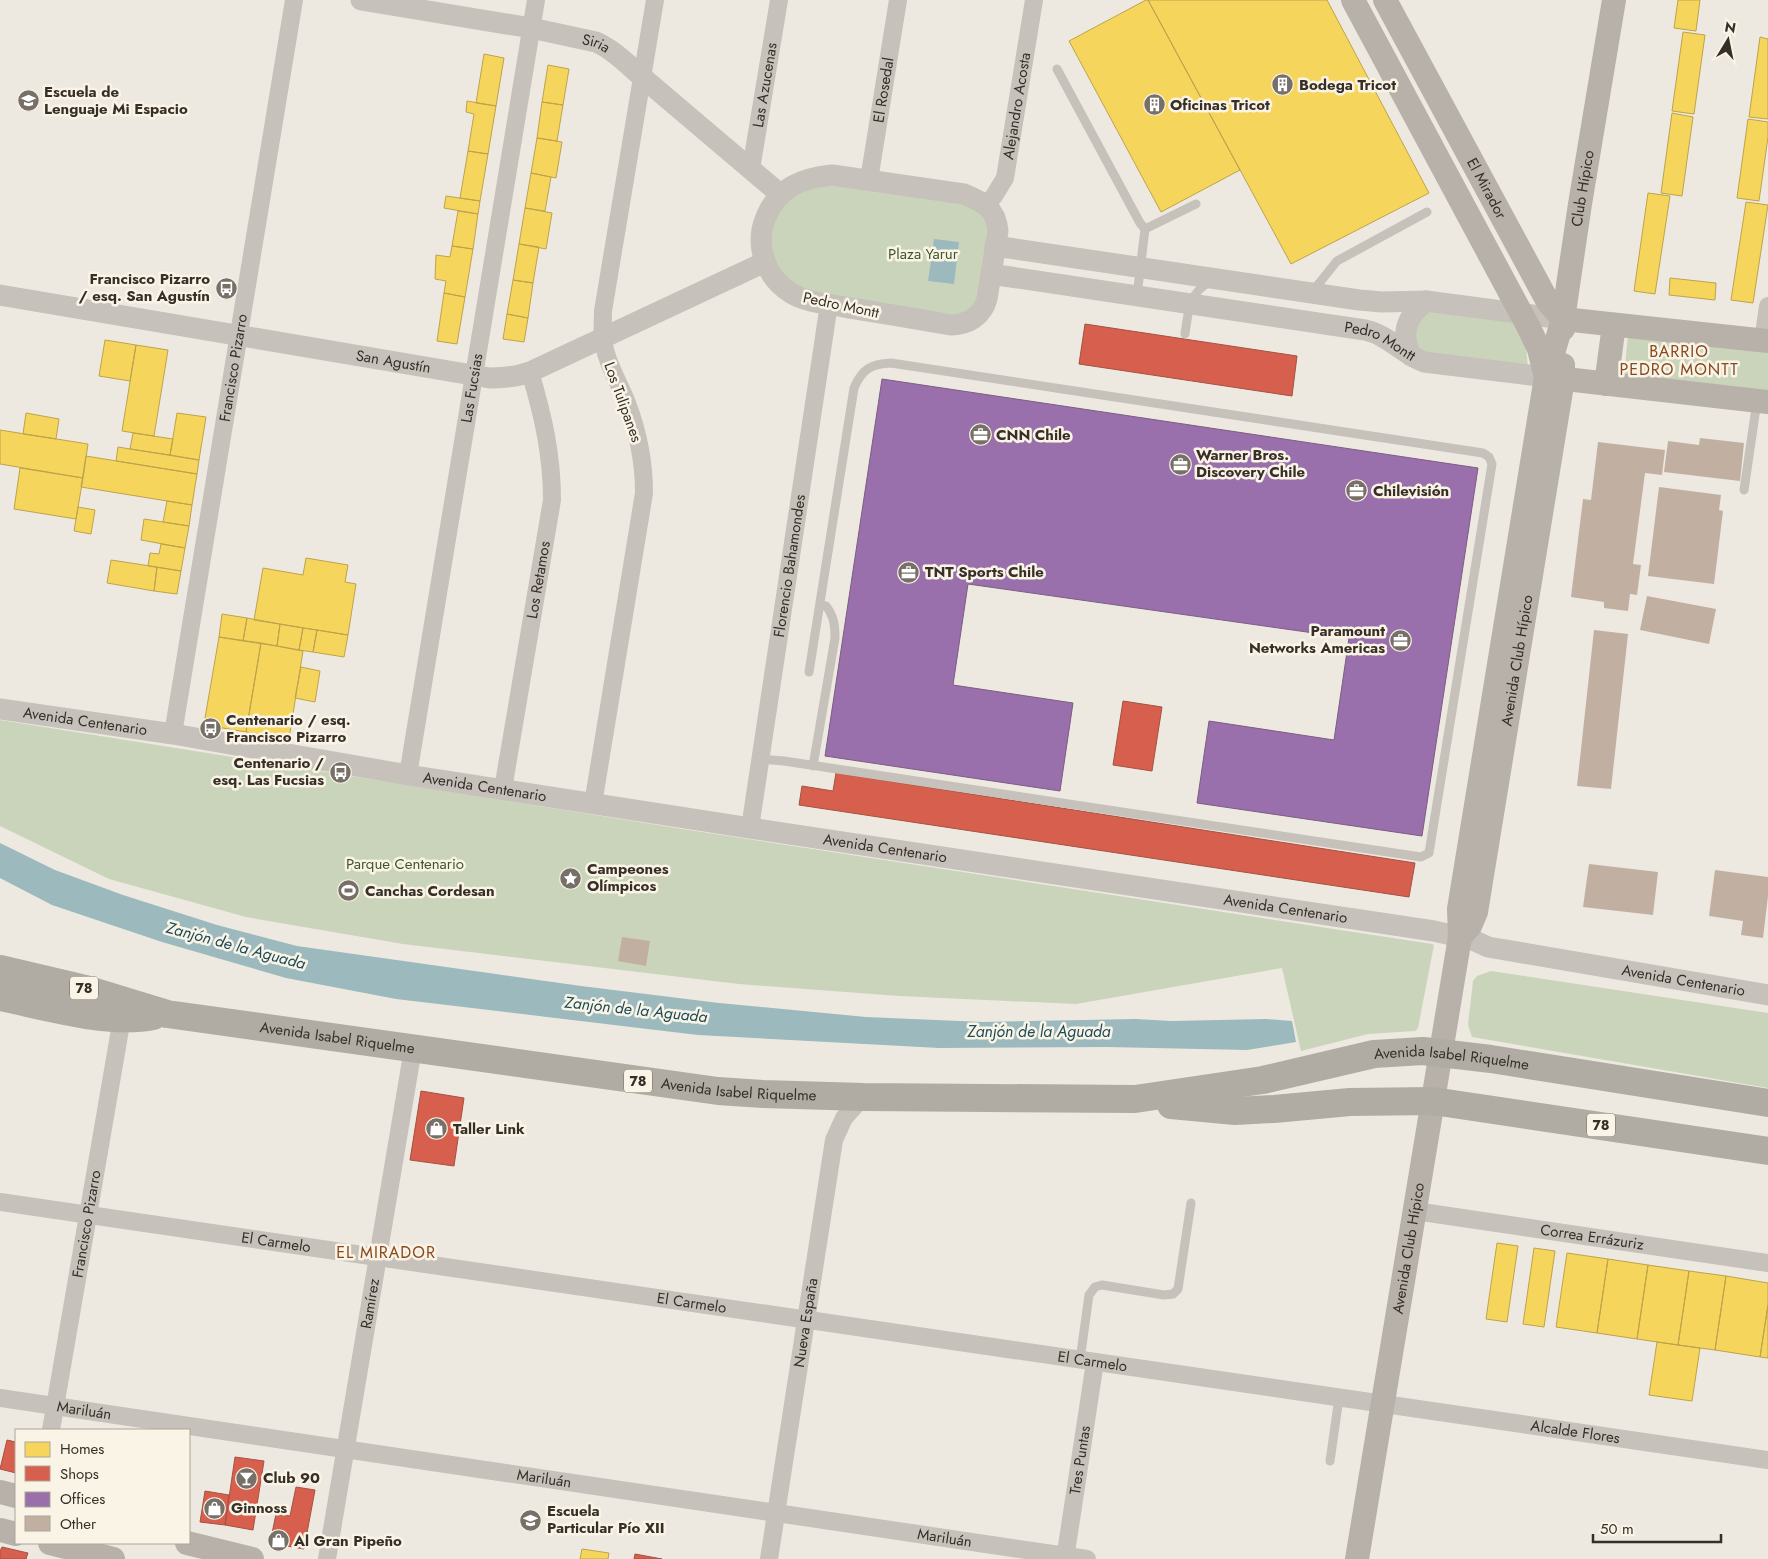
<svg xmlns="http://www.w3.org/2000/svg" width="1768" height="1559" font-family="Jost,sans-serif">
<style>
.green{fill:#cad4ba}
.water{fill:#9cb9be}
.homes{fill:#f6d55c;stroke:#bda34c}
.shops{fill:#d6604d;stroke:#a65142}
.offices{fill:#9970ab;stroke:#7c5c83}
.building{fill:#c1b0a1}
.lines{fill:none;stroke-linecap:round;stroke-linejoin:round}
.service{stroke:#c6c1ba;stroke-width:9}
.minor{stroke:#c6c1ba;stroke-width:18}
.tertiary{stroke:#c6c1ba;stroke-width:21}
.secondary{stroke:#b7b1aa;stroke-width:24}
.trunk{stroke:#b0aca4;stroke-width:28}
.labels{text-anchor:middle;stroke-width:5;stroke-linejoin:round;paint-order:stroke}
.shield{fill:#faf4e7;stroke:#726a61;stroke-width:1}
.shield-label{font-size:14px;font-weight:bold;fill:#372f27}
.street-label{font-size:15px;fill:#372f27;stroke:#faf4e7}
.poi-label{font-size:15px;font-weight:bold;fill:#372f27;stroke:#faf4e7;text-anchor:start}
.park-label{font-size:15px;fill:#3f562b;stroke:#faf4e7}
.neighbourhood-label{font-size:16px;letter-spacing:1px;fill:#87491f;stroke:#faf4e7}
.water-label{font-size:16px;font-style:italic;fill:#1c4b59;stroke:#faf4e7}
</style>
<rect width="100%" height="100%" fill="#ede9e0"/>
<path class="green" d="M828,184L960,202L976,208L989,221L991,236L976,304L964,313L946,316L802,290C781,278 762,248 773,223C777,214 784,205 790,196Z
M1429,311L1511,320L1526,347L1528,368L1422,356L1415,348L1414,326Z
M1628,335L1768,350V392L1624,377Z
M0,720L689,830L1432,944L1434,945L1418,1028L1415,1031L1368,1034L1301,1051L1282,968L1076,1004L899,996L739,984L403,944L246,917L109,879L0,826Z
M1491,971L1768,1013V1088L1472,1037L1468,1025L1473,981L1477,976Z"/>
<path class="water" d="M934,239L959,242L954,284L928,281Z
M0,843L55,870L123,895L217,925L297,946L581,986L719,1003L866,1017L983,1022L1136,1019L1171,1021L1266,1019L1292,1021L1296,1042L1247,1050L1107,1047L939,1048L698,1035L396,999L286,978L162,942L52,905L0,878Z"/>
<path class="homes" d="M1146,0H1148L1240,170L1161,212L1069,41Z
M1148,0H1327L1429,193L1291,264Z
M1678,0H1700L1696,31L1674,28Z
M1683,32L1705,35L1694,114L1672,111Z
M1760,37L1768,39V119L1749,117Z
M484,54L504,58L496,106L476,103Z
M548,65L569,69L563,105L542,102Z
M467,101L496,106L488,154L468,151L474,114L466,112Z
M542,102L563,105L557,141L537,138Z
M1672,113L1693,117L1682,196L1661,193Z
M1748,119L1768,122V137L1759,201L1737,198Z
M537,138L562,142L556,178L531,173Z
M468,151L488,154L480,201L460,198Z
M531,173L551,177L545,211L525,208Z
M1648,193L1670,196L1655,294L1634,291Z
M446,196L480,201L478,214L444,208Z
M1746,202L1768,205L1753,303L1731,300Z
M525,208L552,213L546,249L519,244Z
M458,211L478,214L473,249L452,246Z
M519,244L539,247L533,283L513,280Z
M452,246L473,249L465,297L444,293L446,281L435,279L436,255L450,257Z
M1670,278L1716,283L1715,300L1669,295Z
M513,280L533,283L528,318L507,314Z
M444,293L465,297L457,344L437,341Z
M507,314L528,318L524,342L503,339Z
M105,340L136,345L130,381L99,376Z
M136,345L168,350L154,436L122,431Z
M26,413L59,419L56,439L23,434Z
M177,413L206,417L199,460L170,455Z
M0,430L88,444L83,478L0,464Z
M133,433L173,439L170,455L130,449Z
M118,447L199,460L197,474L116,461Z
M86,456L197,474L192,505L81,487Z
M20,468L83,478L76,519L14,509Z
M167,501L192,505L189,526L163,522Z
M78,507L95,510L91,534L74,531Z
M144,519L189,526L185,548L141,540Z
M161,544L185,548L181,571L148,566L150,553L159,554Z
M306,558L348,565L345,582L356,584L348,635L254,620L263,568L303,575Z
M111,560L157,567L154,591L107,583Z
M157,567L181,571L177,594L154,591Z
M222,614L247,618L243,641L219,637Z
M247,618L280,624L277,646L243,641Z
M280,624L303,628L299,650L277,646Z
M303,628L317,630L313,652L299,650Z
M317,630L348,635L344,657L313,652Z
M219,637L261,643L246,732L211,726L205,718Z
M261,643L303,651L289,739L246,732Z
M301,667L320,671L315,702L295,698Z
M1497,1243L1518,1246L1507,1322L1486,1319Z
M1534,1248L1555,1251L1544,1327L1523,1324Z
M1567,1253L1608,1259L1597,1333L1556,1327Z
M1608,1259L1648,1265L1637,1339L1597,1333Z
M1648,1265L1689,1271L1678,1345L1637,1339Z
M1689,1271L1726,1276L1715,1350L1678,1345Z
M1726,1276L1768,1283V1305L1760,1357L1715,1350Z
M1768,1305V1358L1760,1357Z
M1657,1342L1700,1348L1692,1401L1649,1395Z
M582,1549L609,1553L608,1559H580Z"/>
<path class="shops" d="M1085,324L1297,356L1292,396L1079,364Z
M1123,701L1162,707L1152,771L1113,765Z
M836,773L1415,863L1409,897L799,805L802,786L833,791Z
M421,1091L464,1098L454,1166L410,1160Z
M7,1440L16,1442V1473L0,1469Z
M235,1457L264,1461L253,1530L225,1525Z
M296,1487L315,1490L304,1549L270,1543L276,1514L290,1516Z
M205,1491L229,1495L225,1525L200,1522Z
M2,1547L28,1553L26,1559H0V1551Z
M635,1554L662,1559H634Z"/>
<path class="offices" d="M882,379L1478,468L1422,836L1197,803L1209,721L1334,740L1349,638L968,584L953,685L1073,703L1060,791L825,756Z"/>
<path class="building" d="M1700,438L1744,443L1740,481L1664,472L1668,441L1699,445Z
M1598,442L1665,450L1662,475L1645,473L1633,564L1641,565L1637,595L1630,594L1628,611L1604,608V602L1571,597L1583,499L1591,500Z
M1659,487L1721,495L1719,510L1723,511L1714,584L1648,576Z
M1647,596L1716,609L1709,644L1640,630Z
M1594,630L1628,634L1611,789L1577,786Z
M1589,864L1658,872L1653,915L1583,907Z
M1715,870L1768,877V896L1763,938L1741,935L1743,921L1709,916Z
M622,937L650,941L646,966L618,961Z"/>
<g class="lines">
<path class="service" d="M1057,69L1140,223L1145,229L1137,296
M1145,229L1196,204
M1312,292L1337,261L1427,212
M1185,334C1188,312 1189,292 1211,281
M1744,490L1757,401
M760,759L784,761L1421,857L1429,853L1492,464L1489,457L1483,453L891,363C871,364 862,369 854,388L809,672
M813,766L835,638C835,626 834,616 826,606L820,605
M1080,1360L1089,1295L1095,1287L1102,1285L1164,1295L1173,1294L1178,1289L1191,1203
M1330,1461L1339,1398"/>
<g class="minor">
<path id="s1" d="M751,169L779,0"/>
<path id="s2" d="M869,180L898,0"/>
<path id="s3" d="M986,205L994,196L1005,178L1034,0"/>
<path d="M1763,341L1768,306"/>
<path id="s4" d="M173,734L294,0"/>
<path id="s5" d="M408,775L536,0"/>
<path id="s6" d="M503,789L552,500C552,455 543,415 530,372"/>
<path d="M593,804L644,493C644,462 638,432 627,403C619,382 605,361 603,338C602,329 603,320 603,311L655,0"/>
<path id="s7" d="M750,828L829,304"/>
<path id="s8" d="M0,1202L1768,1460"/>
<path id="s9" d="M1415,1211L1768,1263"/>
<path id="s10" d="M0,1398L1087,1559"/>
<path id="s11" d="M51,1430L122,1018"/>
<path id="s12" d="M327,1559L413,1049"/>
<path id="s13" d="M769,1559L834,1140L844,1118L863,1097"/>
<path id="s14" d="M1065,1559L1095,1362"/>
</g>
<g class="tertiary">
<path id="s15" d="M361,0L531,28L596,42C614,50 627,64 642,77L780,194"/>
<path d="M832,175L964,194C983,202 996,208 998,231L987,299C982,317 968,324 951,325C917,319 883,313 849,308C830,304 807,303 791,293C765,277 754,244 766,217C778,187 803,178 832,175Z"/>
<path d="M995,246L1359,300L1382,302L1426,301L1563,319"/>
<path id="s16" d="M991,274L1365,330C1388,335 1403,354 1424,362L1546,377"/>
<path id="s17" d="M0,295L490,378C504,378 516,377 530,372L765,262"/>
<path d="M1411,356C1400,332 1407,316 1426,301"/>
<path id="s18" d="M0,709L173,734L408,775L750,828L1434,931L1473,940L1488,947L1768,995"/>
</g>
<g class="secondary">
<path d="M1353,0L1529,328L1539,349L1546,377"/>
<path id="s19" d="M1385,0L1548,302L1563,319V329"/>
<path d="M1563,319L1768,341"/>
<path d="M1548,377L1768,402"/>
<path d="M1606,384L1614,325"/>
<path id="s20" d="M1460,937L1470,926L1476,912L1563,379V365"/>
<path d="M0,1492L16,1496"/>
<path d="M0,1530L16,1534"/>
<path d="M50,1543L113,1559"/>
<path d="M187,1543L252,1559"/>
<path id="s21" d="M1357,1559L1460,937L1459,909L1546,377L1563,319L1580,204L1614,0"/>
</g>
<g class="trunk">
<path id="s22" d="M0,969L85,989L167,1014L718,1091L763,1094L863,1097L1135,1099L1263,1080L1374,1054L1423,1051L1491,1059L1768,1103"/>
<path d="M0,997C45,1006 108,1025 153,1016"/>
<path d="M1171,1105L1235,1111L1274,1109L1350,1102L1433,1101L1768,1151"/>
</g>
</g>
<defs>
<symbol id="building-disc" viewBox="-11 -11 22 22"><circle r="9.5" fill="#777068" stroke="#faf4e7"/><path d="M-4-6H4V6H1V3H-1V6H-4ZM-2.5-4.3h1.7v1.8h-1.7ZM.8-4.3h1.7v1.8H.8ZM-2.5-1h1.7V.8h-1.7ZM.8-1h1.7V.8H.8Z" fill="#fff"/></symbol>
<symbol id="school-disc" viewBox="-11 -11 22 22"><circle r="9.5" fill="#777068" stroke="#faf4e7"/><path d="M0-5L7-2L0 1L-7-2ZM-4 1L0 2.5L4 1V4Q0 6-4 4Z" fill="#fff"/></symbol>
<symbol id="bus-disc" viewBox="-11 -11 22 22"><circle r="9.5" fill="#777068" stroke="#faf4e7"/><path d="M-5-6H5V4H4V6H2V4H-2V6H-4V4H-5ZM-3.5-4V0h7V-4ZM-3.5 1.2v1.5H-2V1.2ZM2 1.2v1.5H3.5V1.2Z" fill="#fff"/></symbol>
<symbol id="office-disc" viewBox="-11 -11 22 22"><circle r="9.5" fill="#777068" stroke="#faf4e7"/><path d="M-6-3h4V-5.5h4V-3h4V5H-6ZM-1-4.5V-3h2v-1.5ZM-6 0V1H6V0Z" fill="#fff"/></symbol>
<symbol id="sight-disc" viewBox="-11 -11 22 22"><circle r="9.5" fill="#777068" stroke="#faf4e7"/><path d="M0-6L1.8-2.2L6-1.7L2.9 1.2L3.7 5.4L0 3.3L-3.7 5.4L-2.9 1.2L-6-1.7L-1.8-2.2Z" fill="#fff"/></symbol>
<symbol id="stadium-disc" viewBox="-11 -11 22 22"><circle r="9.5" fill="#777068" stroke="#faf4e7"/><path d="M0-5a6.5 5 0 1 0 0 10a6.5 5 0 1 0 0-10ZM-3.5-1.8h7v3.6h-7Z" fill="#fff"/></symbol>
<symbol id="shop-disc" viewBox="-11 -11 22 22"><circle r="9.5" fill="#777068" stroke="#faf4e7"/><path d="M-5-2.5h2.3a2.7 3.5 0 0 1 5.4 0H5L5.5 6h-11ZM-1.5-2.5h3a1.5 2.3 0 0 0-3 0Z" fill="#fff"/></symbol>
<symbol id="bar-disc" viewBox="-11 -11 22 22"><circle r="9.5" fill="#777068" stroke="#faf4e7"/><path d="M-6-5H6L.8 .8V4.5H3.5V6h-7V4.5H-.8V.8Z" fill="#fff"/></symbol>
</defs>
<g fill-rule="evenodd">
<use href="#building-disc" x="1270" y="72" width="25" height="25"/>
<use href="#school-disc" x="16" y="88" width="25" height="25"/>
<use href="#building-disc" x="1142" y="92" width="25" height="25"/>
<use href="#bus-disc" x="214" y="276" width="25" height="25"/>
<use href="#office-disc" x="968" y="422" width="25" height="25"/>
<use href="#office-disc" x="1168" y="452" width="25" height="25"/>
<use href="#office-disc" x="1344" y="478" width="25" height="25"/>
<use href="#office-disc" x="896" y="560" width="25" height="25"/>
<use href="#office-disc" x="1388" y="628" width="25" height="25"/>
<use href="#bus-disc" x="198" y="716" width="25" height="25"/>
<use href="#bus-disc" x="328" y="760" width="25" height="25"/>
<use href="#sight-disc" x="558" y="866" width="25" height="25"/>
<use href="#stadium-disc" x="336" y="878" width="25" height="25"/>
<use href="#shop-disc" x="424" y="1116" width="25" height="25"/>
<use href="#bar-disc" x="234" y="1466" width="25" height="25"/>
<use href="#shop-disc" x="202" y="1496" width="25" height="25"/>
<use href="#school-disc" x="518" y="1508" width="25" height="25"/>
<use href="#shop-disc" x="266" y="1528" width="25" height="25"/>
</g>
<g class="labels">
<g class="shield">
<rect x="70" y="976.5" width="28" height="23" rx="4"/>
<rect x="624" y="1069.5" width="28" height="23" rx="4"/>
<rect x="1587" y="1113.5" width="28" height="23" rx="4"/>
</g>
<g class="shield-label">
<text x="84" y="993">78</text>
<text x="638" y="1086">78</text>
<text x="1601" y="1130">78</text>
</g>
<g class="street-label">
<text dy="5" stroke="none"><textPath href="#s15" startOffset="239">Siria</textPath></text>
<text dy="5" stroke="none"><textPath href="#s1" startOffset="85">Las Azucenas</textPath></text>
<text dy="5" stroke="none"><textPath href="#s2" startOffset="91">El Rosedal</textPath></text>
<text dy="5" stroke="none"><textPath href="#s3" startOffset="106">Alejandro Acosta</textPath></text>
<text dy="5" stroke="none"><textPath href="#s19" startOffset="214">El Mirador</textPath></text>
<text dy="5" stroke="none"><textPath href="#s21" startOffset="1390">Club Hípico</textPath></text>
<text transform="translate(841 305) rotate(12)" y="5">Pedro Montt</text>
<text dy="5" stroke="none"><textPath href="#s16" startOffset="396">Pedro Montt</textPath></text>
<text dy="5" stroke="none"><textPath href="#s17" startOffset="399">San Agustín</textPath></text>
<text dy="5" stroke="none"><textPath href="#s4" startOffset="371">Francisco Pizarro</textPath></text>
<text dy="5" stroke="none"><textPath href="#s5" startOffset="392">Las Fucsias</textPath></text>
<text transform="translate(623 402) rotate(70)" y="5">Los Tulipanes</text>
<text dy="5" stroke="none"><textPath href="#s7" startOffset="265">Florencio Bahamondes</textPath></text>
<text dy="5" stroke="none"><textPath href="#s6" startOffset="212">Los Retamos</textPath></text>
<text dy="5" stroke="none"><textPath href="#s20" startOffset="285">Avenida Club Hípico</textPath></text>
<text dy="5" stroke="none"><textPath href="#s18" startOffset="86">Avenida Centenario</textPath></text>
<text dy="5" stroke="none"><textPath href="#s18" startOffset="491">Avenida Centenario</textPath></text>
<text dy="5" stroke="none"><textPath href="#s18" startOffset="896">Avenida Centenario</textPath></text>
<text dy="5" stroke="none"><textPath href="#s18" startOffset="1301">Avenida Centenario</textPath></text>
<text dy="5" stroke="none"><textPath href="#s18" startOffset="1706">Avenida Centenario</textPath></text>
<text dy="5" stroke="none"><textPath href="#s22" startOffset="345">Avenida Isabel Riquelme</textPath></text>
<text dy="5" stroke="none"><textPath href="#s22" startOffset="1468">Avenida Isabel Riquelme</textPath></text>
<text dy="5" stroke="none"><textPath href="#s22" startOffset="750">Avenida Isabel Riquelme</textPath></text>
<text dy="5" stroke="none"><textPath href="#s11" startOffset="209">Francisco Pizarro</textPath></text>
<text dy="5" stroke="none"><textPath href="#s9" startOffset="179">Correa Errázuriz</textPath></text>
<text dy="5" stroke="none"><textPath href="#s8" startOffset="279">El Carmelo</textPath></text>
<text dy="5" stroke="none"><textPath href="#s21" startOffset="315">Avenida Club Hípico</textPath></text>
<text dy="5" stroke="none"><textPath href="#s8" startOffset="699">El Carmelo</textPath></text>
<text dy="5" stroke="none"><textPath href="#s12" startOffset="259">Ramírez</textPath></text>
<text dy="5" stroke="none"><textPath href="#s13" startOffset="239">Nueva España</textPath></text>
<text dy="5" stroke="none"><textPath href="#s8" startOffset="1104">El Carmelo</textPath></text>
<text dy="5" stroke="none"><textPath href="#s10" startOffset="85">Mariluán</textPath></text>
<text dy="5" stroke="none"><textPath href="#s8" startOffset="1592">Alcalde Flores</textPath></text>
<text dy="5" stroke="none"><textPath href="#s14" startOffset="100">Tres Puntas</textPath></text>
<text dy="5" stroke="none"><textPath href="#s10" startOffset="550">Mariluán</textPath></text>
<text dy="5" stroke="none"><textPath href="#s10" startOffset="955">Mariluán</textPath></text>
</g>
<g class="poi-label">
<text x="1299" y="90">Bodega Tricot</text>
<text x="44" y="97">Escuela de<tspan x="44" dy="17">Lenguaje Mi Espacio</tspan></text>
<text x="1170" y="110">Oficinas Tricot</text>
<text x="210" y="284" text-anchor="end">Francisco Pizarro<tspan x="210" dy="17">/ esq. San Agustín</tspan></text>
<text x="996" y="440">CNN Chile</text>
<text x="1196" y="460">Warner Bros.<tspan x="1196" dy="17">Discovery Chile</tspan></text>
<text x="1373" y="496">Chilevisión</text>
<text x="925" y="577">TNT Sports Chile</text>
<text x="1385" y="636" text-anchor="end">Paramount<tspan x="1385" dy="17">Networks Americas</tspan></text>
<text x="226" y="725">Centenario / esq.<tspan x="226" dy="17">Francisco Pizarro</tspan></text>
<text x="324" y="768" text-anchor="end">Centenario /<tspan x="324" dy="17">esq. Las Fucsias</tspan></text>
<text x="587" y="874">Campeones<tspan x="587" dy="17">Olímpicos</tspan></text>
<text x="365" y="896">Canchas Cordesan</text>
<text x="453" y="1134">Taller Link</text>
<text x="263" y="1483">Club 90</text>
<text x="231" y="1513">Ginnoss</text>
<text x="547" y="1516">Escuela<tspan x="547" dy="17">Particular Pío XII</tspan></text>
<text x="294" y="1546">Al Gran Pipeño</text>
</g>
<g class="park-label">
<text x="923" y="259">Plaza Yarur</text>
<text x="405" y="869">Parque Centenario</text>
</g>
<g class="neighbourhood-label">
<text x="1679" y="357">BARRIO<tspan x="1679" dy="18">PEDRO MONTT</tspan></text>
<text x="386" y="1258">EL MIRADOR</text>
</g>
<g class="water-label">
<text transform="translate(236 945) rotate(15)" y="6">Zanjón de la Aguada</text>
<text transform="translate(636 1009) rotate(6)" y="6">Zanjón de la Aguada</text>
<text x="1039" y="1037">Zanjón de la Aguada</text>
</g>
</g>
<rect x="15" y="1429" width="175" height="115" fill="#faf4e7" stroke="#aca59a"/>
<rect x="25" y="1442" width="25" height="15" fill="#f6d55c" stroke="#aca59a"/>
<text x="60" y="1454" font-size="15" fill="#372f27">Homes</text>
<rect x="25" y="1466" width="25" height="15" fill="#d6604d" stroke="#aca59a"/>
<text x="60" y="1479" font-size="15" fill="#372f27">Shops</text>
<rect x="25" y="1492" width="25" height="15" fill="#9970ab" stroke="#aca59a"/>
<text x="60" y="1504" font-size="15" fill="#372f27">Offices</text>
<rect x="25" y="1516" width="25" height="15" fill="#c1b0a1" stroke="#aca59a"/>
<text x="60" y="1529" font-size="15" fill="#372f27">Other</text>
<g transform="translate(1728 40) rotate(10)" stroke="#faf4e7" stroke-width="4" paint-order="stroke">
<path d="M0-4L9 19L0 12L-9 19Z" fill="#372f27"/>
<text y="-8" font-size="14" font-weight="bold" text-anchor="middle" fill="#372f27">N</text>
</g>
<path d="M1593 1534v8h128v-8" fill="none" stroke="#372f27" stroke-width="2.5"/>
<text x="1600" y="1534" font-size="15" fill="#372f27" stroke="#faf4e7" stroke-width="4" paint-order="stroke">50 m</text>
</svg>
